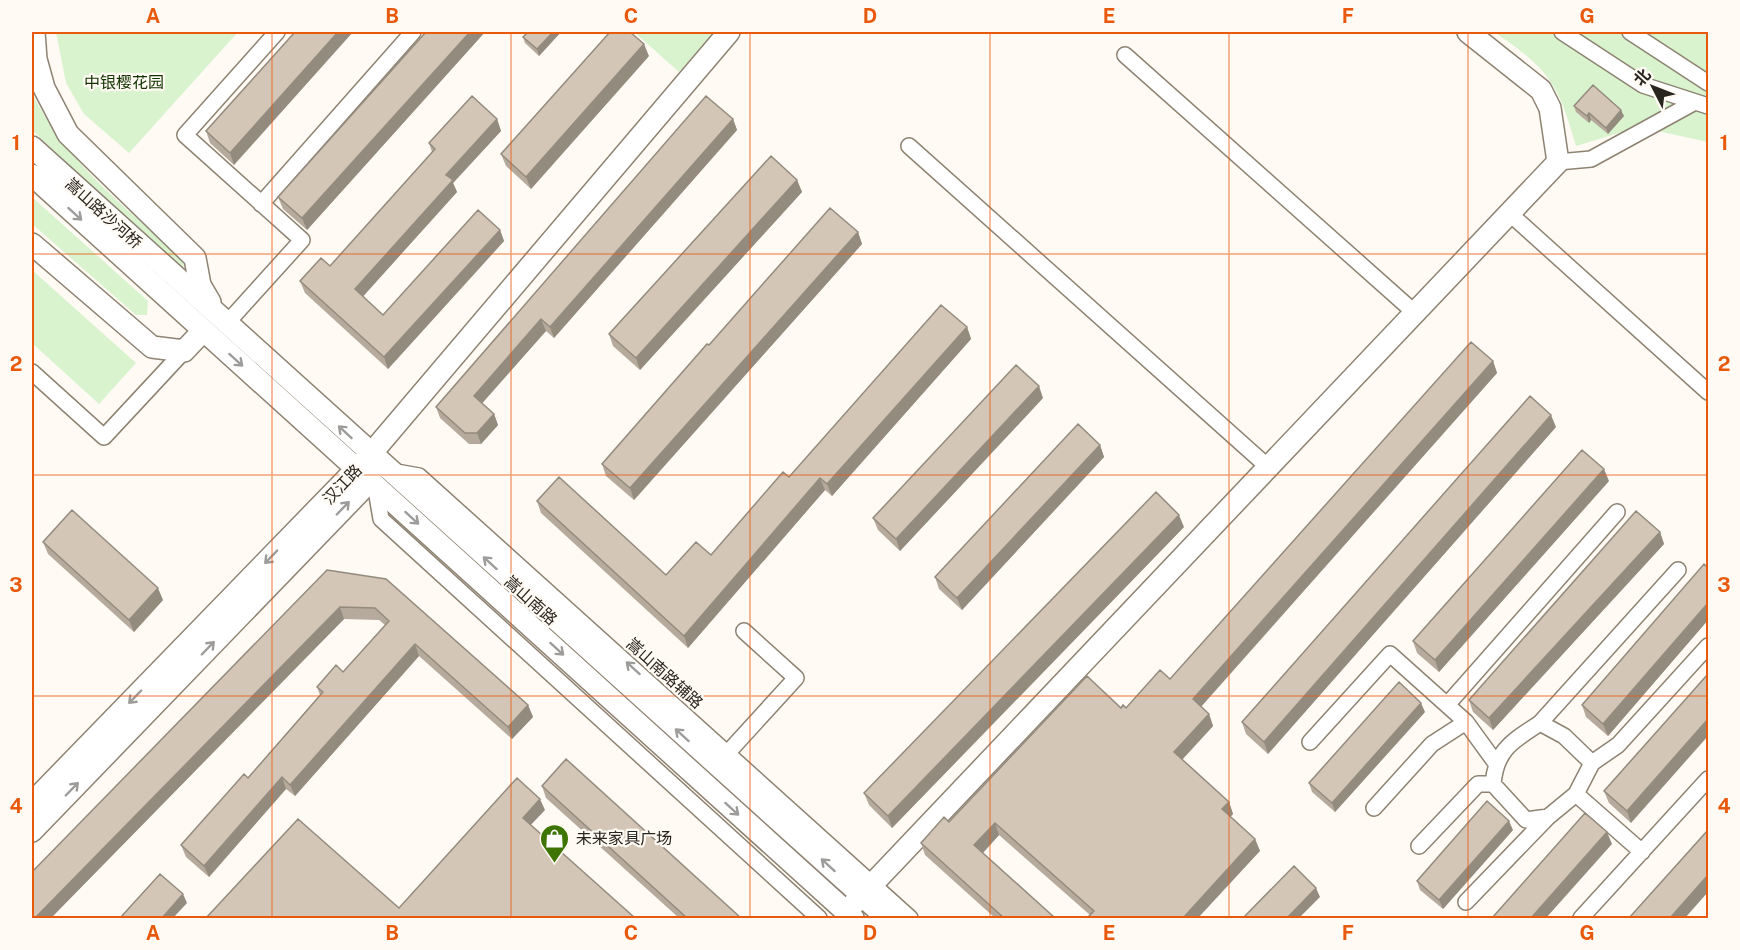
<svg xmlns="http://www.w3.org/2000/svg" width="1740" height="950" font-family="'Public Sans','Noto Sans SC',sans-serif">
<style>
.green{fill:#d9f3cf}
.lines{fill:none;stroke-linecap:round;stroke-linejoin:round}
.street-casing{stroke:#8e8373;stroke-width:18}
.secondary-casing{stroke:#8e8373;stroke-width:24}
.street{stroke:#fff;stroke-width:15}
.secondary{stroke:#fff;stroke-width:21}
.wall{fill:#b6aa9d}
.shaded-wall{fill:#948b7f}
.building{fill:#d4c6b6;stroke:#948b7f;stroke-width:1.5}
.oneway{stroke:#9e9c9a}
.grid{fill:none;stroke:#e8590c;stroke-width:1.5;stroke-opacity:0.55}
.labels{text-anchor:middle;stroke-width:4.5;stroke-linejoin:round;paint-order:stroke}
.park-label{font-size:16px;fill:#123300;stroke:#fffaf3}
.street-label{font-size:16px;fill:#28241e;stroke:#fffaf3}
.poi-label{font-size:16px;fill:#28241e;stroke:#fffaf3;text-anchor:start}
.neatline{fill:none;stroke:#e8590c;stroke-width:2}
.grid-label{font-size:20px;text-anchor:middle;font-weight:bold;fill:#e8590c}
</style>
<rect width="100%" height="100%" fill="#fffaf3"/>
<path class="green" d="M56,32H238L129,153L84,114L66,83Z
M634,32H714L679,72Z
M1494,32H1708V142L1639,127L1576,146C1558,83 1549,69 1494,32Z
M32,93C67,163 124,206 182,258L184,266L180,268L32,130Z
M32,197L148,301L147,315H136L32,224Z
M32,270L136,363L99,404L32,343Z"/>
<g class="lines">
<defs>
<path id="street" d="M1562,32L1643,85L1708,106
M1630,32L1708,83
M1125,55L1414,312
M909,146L1268,467
M1558,162L1591,159L1695,102
M261,204L413,32
M1508,212L1708,392
M227,323L302,240L185,135L277,32
M32,372L104,437L184,351
M391,471L419,476L910,918
M375,484L381,519L819,918
M1447,705L1617,512
M1540,723L1678,570
M1310,742L1390,654L1466,722L1495,762
M722,759L796,678L744,631
M1592,763L1618,745L1708,646
M1576,794L1548,817L1526,820L1493,784C1496,749 1513,741 1540,723L1564,736L1592,763L1576,794L1642,852
M1374,808L1432,744L1466,722
M1419,846L1478,784H1493
M1466,902L1548,817
M1581,918L1708,779"/>
<path id="secondary" d="M34,32L36,59L44,88L68,134L195,258L200,285L210,302
M32,147L887,918
M32,175L853,918
M32,244L152,347L184,351L203,331
M32,803L370,455L729,32
M32,831L371,480L370,468
M846,912L1558,162L1550,108L1541,90L1468,32"/>
</defs>
<use href="#street" class="street-casing"/>
<use href="#secondary" class="secondary-casing"/>
<use href="#street" class="street"/>
<use href="#secondary" class="secondary"/>
</g>
<path class="wall" d="M295,32L234,165L210,143L206,131Z
M426,32H485L307,230L283,209L278,197Z
M561,32L539,56L525,43L523,37Z
M649,56L531,189L506,166L501,154Z
M1574,106L1624,116L1608,134L1591,120L1589,123L1576,112Z
M497,119L501,131L453,183L457,192L363,296L383,315L500,230L504,241L388,369L305,293L300,281L330,266L432,152L429,143Z
M733,119L737,130L554,338L546,331L482,403L494,414L498,425L481,444H469L440,418L436,407Z
M797,180L802,192L640,370L613,346L609,334Z
M858,232L862,244L634,500L606,476L602,464L709,345Z
M967,327L971,339L832,496L825,490L688,648L541,513L537,501L666,575L711,555L789,477Z
M1493,361L1497,373L1201,707L1209,714L1213,726L1182,760L1229,802L1233,814L1230,816L1255,839L1260,851L1090,915L999,835L983,853L1055,918H995L925,855L921,843L949,822L1121,708H1126L1170,679Z
M1043,398L900,551L878,530L873,518Z
M1556,427L1268,754L1246,734L1242,722Z
M1100,445L1104,457L962,610L939,589L935,577Z
M1609,481L1439,672L1417,653L1413,641Z
M1184,527L892,828L869,805L864,793Z
M1660,532L1664,544L1493,730L1473,712L1469,700Z
M43,542L163,600L134,632L48,554Z
M1708,568V620L1608,736L1586,717L1582,705Z
M327,570L528,705L533,717L512,739L419,656L295,796L286,789L209,877L186,857L181,845L248,778L320,695L317,687L343,672L385,625L379,620L344,619L51,918H32Z
M1708,674L1631,823L1609,803L1604,791Z
M1425,712L1335,812L1312,792L1309,783Z
M542,786L741,918H679L546,798Z
M1513,830L1443,909L1420,890L1417,881Z"/>
<path class="shaded-wall" d="M338,32H353L234,165L230,153Z
M470,32H485L307,230L302,218Z
M553,32H561L539,56L537,49Z
M644,44L649,56L531,189L526,177Z
M1621,110L1624,116L1608,134L1606,128Z
M1589,113L1591,120L1589,123L1587,116Z
M497,119L501,131L453,183L457,192L359,301L355,289L446,175Z
M733,119L737,130L554,338L550,327Z
M797,180L802,192L640,370L636,358Z
M500,230L504,241L388,369L384,357Z
M858,232L862,244L634,500L630,488Z
M541,319L546,331L478,408L474,396Z
M967,327L971,339L832,496L827,484Z
M1493,361L1497,373L1197,711L1193,699Z
M1039,386L1043,398L900,551L896,539Z
M494,414L498,425L481,444L477,433Z
M1551,415L1556,427L1268,754L1264,742Z
M1100,445L1104,457L962,610L957,598Z
M1604,469L1609,481L1439,672L1435,660Z
M820,478L825,490L688,648L684,636Z
M1179,515L1184,527L892,828L888,816Z
M1660,532L1664,544L1493,730L1489,718Z
M158,588L163,600L134,632L129,620Z
M1708,603V620L1608,736L1603,724Z
M340,607L344,619L51,918H35Z
M415,644L419,656L295,796L290,785Z
M1421,703L1425,712L1335,812L1332,803Z
M528,705L533,717L512,739L508,727Z
M1209,714L1213,726L1178,764L1174,752Z
M1708,719V736L1631,823L1627,811Z
M282,777L286,789L209,877L204,866Z
M540,799L545,810L527,829L523,818Z
M1229,802L1233,814L1227,821L1222,809Z
M1509,821L1513,830L1443,909L1439,900Z
M995,823L999,835L979,857L974,845Z
M1607,832L1612,844L1546,918H1531Z
M1255,839L1260,851L1198,918H1183Z
M1708,875V892L1685,918H1670Z
M1316,888L1320,897L1299,918H1287Z
M183,894L187,903L173,918H162Z"/>
<path class="building" d="M295,32H338L230,153L206,131Z
M426,32H470L302,218L278,197Z
M528,32H553L537,49L523,37Z
M610,32H630L644,44L526,177L501,154Z
M1593,85L1621,110L1606,128L1589,113L1587,116L1574,106Z
M472,96L497,119L446,175L453,180L355,289L383,315L478,210L500,230L384,357L300,281L321,258L330,266L435,149L429,143Z
M706,96L733,119L550,327L541,319L474,396L494,414L477,433H465L436,407Z
M771,156L797,180L636,358L609,334Z
M830,208L858,232L630,488L602,464L707,344L709,345Z
M941,305L967,327L827,484L820,478L684,636L537,501L559,477L666,575L696,542L711,555L783,472L789,477Z
M1471,342L1493,361L1193,699L1209,714L1174,752L1229,802L1222,809L1255,839L1183,918H1087L1094,911L995,823L974,845L1055,918H1004L921,843L944,817L949,822L1087,676L1121,708L1123,705L1126,708L1160,670L1170,679Z
M1016,365L1039,386L896,539L873,518Z
M1530,396L1551,415L1264,742L1242,722Z
M1078,424L1100,445L957,598L935,577Z
M1582,450L1604,469L1435,660L1413,641Z
M1156,492L1179,515L888,816L864,793Z
M72,510L158,588L129,620L43,542Z
M1636,511L1660,532L1489,718L1469,700Z
M1704,564L1708,568V603L1603,724L1582,705Z
M327,570L386,579L528,705L508,727L415,644L290,785L282,777L204,866L181,845L244,774L248,778L323,692L317,687L336,665L343,672L389,621L375,608L340,607L35,918H32V872Z
M1708,674V719L1627,811L1604,791Z
M1399,682L1421,703L1332,803L1309,783Z
M566,759L741,918H687L542,786Z
M517,778L540,799L523,818L635,918H206L298,819L399,908Z
M1487,801L1509,821L1439,900L1417,881Z
M1585,813L1607,832L1531,918H1492Z
M1708,830V875L1670,918H1629Z
M1294,866L1316,888L1287,918H1243Z
M160,874L183,894L162,918H120Z"/>
<defs><path id="oneway-shaft" d="M-6 0H5M1.5-3L5.5 0L1.5 3" fill="none" stroke-width="1.6" stroke-linecap="round" stroke-linejoin="round" transform="scale(1.5)"/></defs>
<g class="oneway">
<use href="#oneway-shaft" transform="translate(75 214) rotate(42)"/>
<use href="#oneway-shaft" transform="translate(236 360) rotate(42)"/>
<use href="#oneway-shaft" transform="translate(345 432) rotate(-137)"/>
<use href="#oneway-shaft" transform="translate(343 508) rotate(-46)"/>
<use href="#oneway-shaft" transform="translate(412 518) rotate(42)"/>
<use href="#oneway-shaft" transform="translate(271 557) rotate(134)"/>
<use href="#oneway-shaft" transform="translate(490 563) rotate(-138)"/>
<use href="#oneway-shaft" transform="translate(208 648) rotate(-46)"/>
<use href="#oneway-shaft" transform="translate(557 649) rotate(42)"/>
<use href="#oneway-shaft" transform="translate(633 668) rotate(-138)"/>
<use href="#oneway-shaft" transform="translate(135 697) rotate(134)"/>
<use href="#oneway-shaft" transform="translate(682 735) rotate(-138)"/>
<use href="#oneway-shaft" transform="translate(72 789) rotate(-46)"/>
<use href="#oneway-shaft" transform="translate(732 809) rotate(42)"/>
<use href="#oneway-shaft" transform="translate(828 865) rotate(-138)"/>
</g>
<path class="grid" d="M272,32V918M511,32V918M750,32V918M990,32V918M1229,32V918M1468,32V918M32,254H1708M32,475H1708M32,696H1708"/>
<defs>
<symbol id="shop-pin" viewBox="-11 -11 22 30"><path d="M0 17L-7.5 6A9.5 9.5 0 1 1 7.5 6Z" fill="#3d7402" stroke="#fffaf3"/><path d="M-5-2.5h2.3a2.7 3.5 0 0 1 5.4 0H5L5.5 6h-11ZM-1.5-2.5h3a1.5 2.3 0 0 0-3 0Z" fill="#fff"/></symbol>
</defs>
<g fill-rule="evenodd">
<use href="#shop-pin" x="538" y="822" width="33" height="45"/>
</g>
<g class="labels">
<g class="park-label">
<text x="124" y="88">中银樱花园</text>
</g>
<g class="street-label">
<text transform="translate(104 213) rotate(42)" y="6">嵩山路沙河桥</text>
<text transform="translate(342 484) rotate(-46)" y="6">汉江路</text>
<text transform="translate(531 600) rotate(42)" y="6">嵩山南路</text>
<text transform="translate(665 673) rotate(42)" y="6">嵩山南路辅路</text>
</g>
<g class="poi-label">
<text x="576" y="844">未来家具广场</text>
</g>
</g>
<rect width="1740" height="950" fill="none" stroke="#fffaf3" stroke-width="66"/>
<g transform="translate(1653 87) rotate(312)" stroke="#fffaf3" stroke-width="4.5" paint-order="stroke">
<path d="M0-4.5L10 22L0 15L-10 22Z" fill="#28241e"/>
<text y="-9" font-size="16" font-weight="bold" text-anchor="middle" fill="#28241e">北</text>
</g>
<rect x="33" y="33" width="1674" height="884" class="neatline"/>
<g class="grid-label">
<text x="153" y="23">A</text>
<text x="392" y="23">B</text>
<text x="631" y="23">C</text>
<text x="870" y="23">D</text>
<text x="1109" y="23">E</text>
<text x="1348" y="23">F</text>
<text x="1587" y="23">G</text>
<text x="16" y="150">1</text>
<text x="1724" y="150">1</text>
<text x="16" y="371">2</text>
<text x="1724" y="371">2</text>
<text x="16" y="592">3</text>
<text x="1724" y="592">3</text>
<text x="16" y="813">4</text>
<text x="1724" y="813">4</text>
<text x="153" y="940">A</text>
<text x="392" y="940">B</text>
<text x="631" y="940">C</text>
<text x="870" y="940">D</text>
<text x="1109" y="940">E</text>
<text x="1348" y="940">F</text>
<text x="1587" y="940">G</text>
</g>
</svg>
